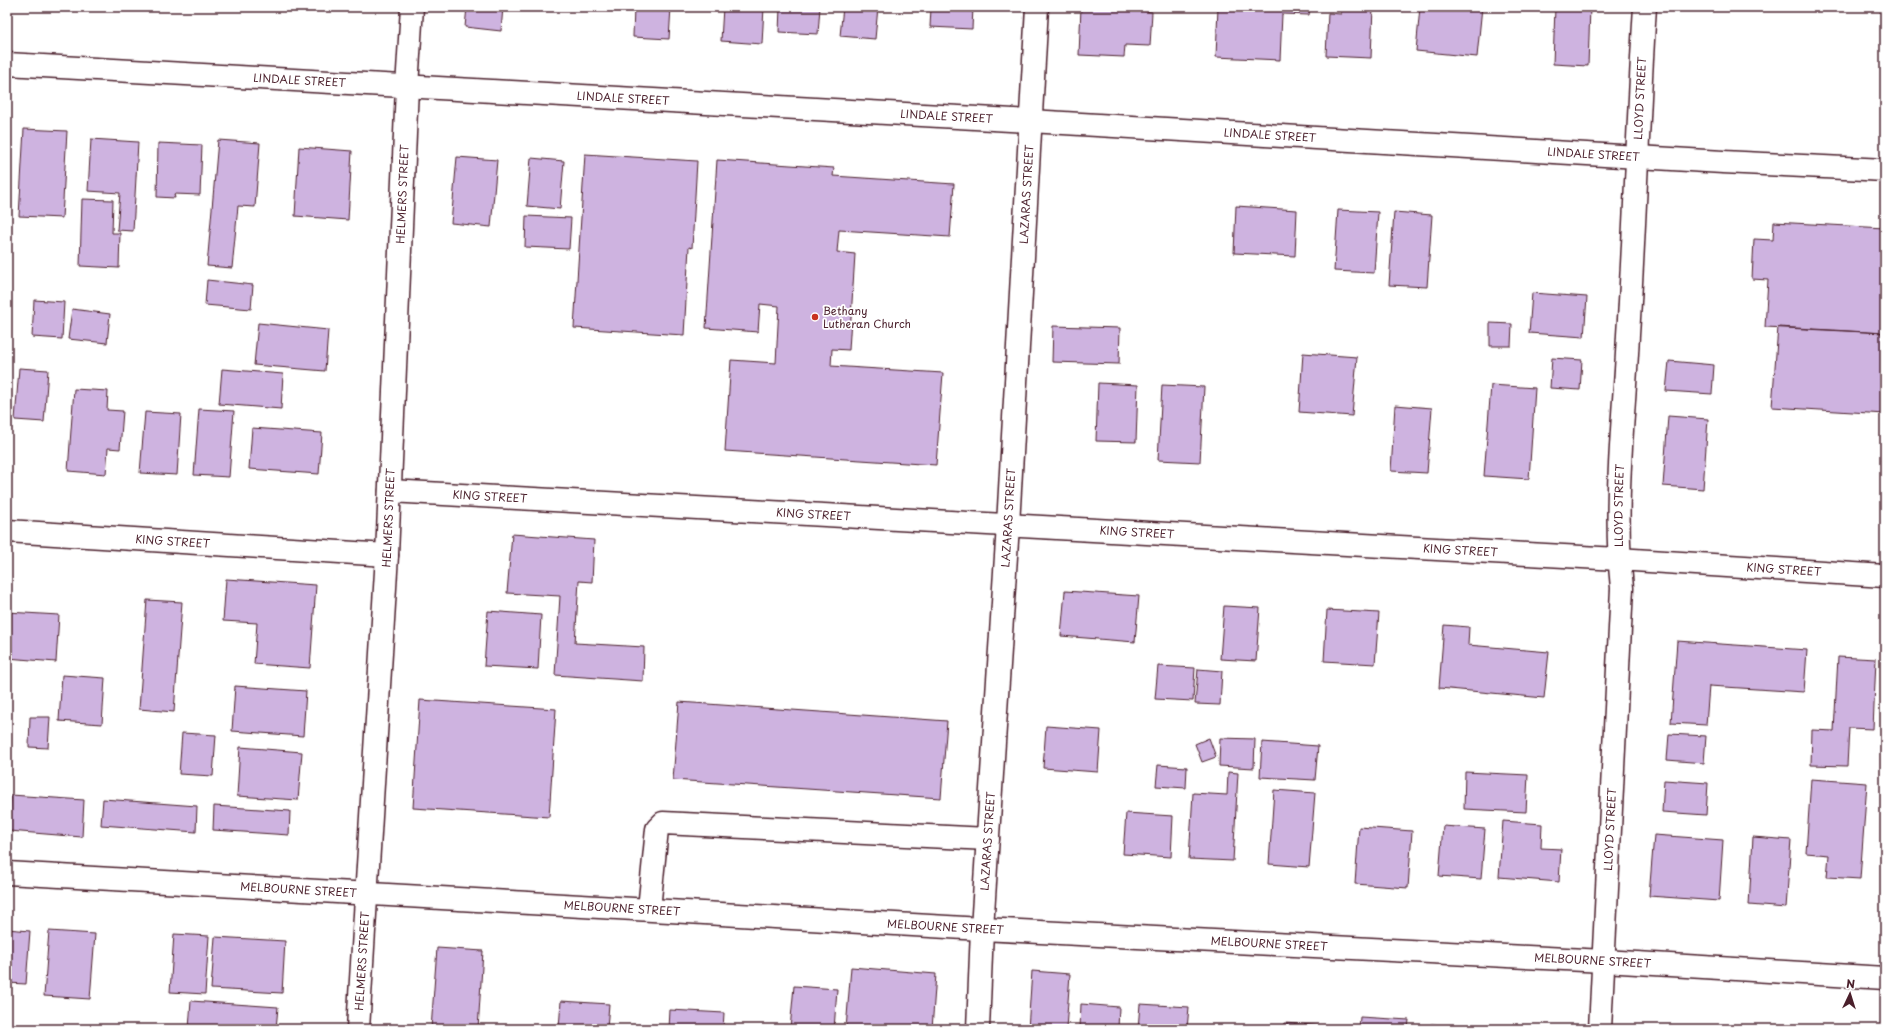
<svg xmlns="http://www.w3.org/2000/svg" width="1892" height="1036" font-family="'Playpen Sans',sans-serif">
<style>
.building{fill:#ceb3e0;stroke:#4a1f2b}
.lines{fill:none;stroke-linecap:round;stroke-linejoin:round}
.minor-casing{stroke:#4a1f2b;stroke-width:25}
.minor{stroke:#fff;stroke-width:22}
.poi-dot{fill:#c8321e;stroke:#fff;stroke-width:1.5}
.labels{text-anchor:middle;stroke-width:3.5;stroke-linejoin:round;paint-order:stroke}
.street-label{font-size:11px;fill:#4a1f2b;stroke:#fff}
.poi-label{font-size:11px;fill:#4a1f2b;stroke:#fff;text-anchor:start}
</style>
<rect width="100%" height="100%" fill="#fff"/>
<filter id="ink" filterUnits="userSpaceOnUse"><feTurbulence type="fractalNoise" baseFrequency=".025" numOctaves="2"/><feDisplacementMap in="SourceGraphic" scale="8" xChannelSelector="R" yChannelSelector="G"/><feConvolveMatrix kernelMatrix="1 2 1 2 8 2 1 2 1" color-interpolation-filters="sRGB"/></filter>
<g filter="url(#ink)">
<path class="building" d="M467,7H503L501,31L465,27Z
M634,7H671L669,39L633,37Z
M723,7H764L762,44L721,41Z
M780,7H820L818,34L779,32Z
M843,7H878L875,39L840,36Z
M912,7H973L972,29L930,27L931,8Z
M1081,7H1145L1144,11L1152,12L1150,46L1125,45L1124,57L1079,55Z
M1218,7H1310L1309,15L1282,14L1280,60L1216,57Z
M1341,7H1373L1371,58L1326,56L1328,13L1341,14Z
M1420,7H1482L1477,57L1416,51Z
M1555,7H1590L1588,66L1553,64Z
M24,129L67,131L62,218L19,216Z
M91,139L138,142L133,231L117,230L120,193L88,191Z
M218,140L260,143L255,207L238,206L232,268L207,266Z
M158,143L202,145L200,195L174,194L175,198L157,197Z
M299,147L352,151L348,220L295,216Z
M585,154L697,161L692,248L689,247L684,335L574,328Z
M457,157L497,160L491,227L451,223Z
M531,158L564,161L560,209L527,206Z
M717,160L834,168L833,176L954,184L950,237L839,230L837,252L855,254L849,350L832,349L831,366L943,373L936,465L725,451L731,360L776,363L779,306L760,304L758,332L706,328Z
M82,199L113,200L112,233H120L119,268L80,266Z
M1236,206L1297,210L1295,256L1234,253Z
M1338,210L1378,212L1374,273L1334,271Z
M1394,212L1432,215L1427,287L1389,285Z
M526,216L571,218L569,249L525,247Z
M1774,222L1885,228V333L1765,327L1768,280L1752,279L1754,239L1773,240Z
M207,280L253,285L251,309L205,305Z
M1532,293L1587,297L1584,337L1529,333Z
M34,300L64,302L62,339L32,337Z
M72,309L110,314L107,343L68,339Z
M258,323L328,330L325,371L254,365Z
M1490,323L1512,324L1511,346H1490Z
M1053,326L1120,328L1119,364L1052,362Z
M1778,327L1885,333V414L1772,407Z
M1303,353L1357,357L1352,416L1299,412Z
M1552,358L1582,360L1580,390L1550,388Z
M1669,361L1714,365L1712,394L1666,391Z
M19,368L48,370L44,422L15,420Z
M222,369L283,374L281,409L219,404Z
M1098,383L1138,385L1136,442L1096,441Z
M1162,385L1204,387L1200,462L1158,460Z
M1491,385L1535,388L1529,479L1484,476Z
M74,389L108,391L107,410L123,411L120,449L108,448L106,474L68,471Z
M1395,405L1432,408L1427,473L1391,471Z
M199,409L234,411L229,477L194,475Z
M145,412L181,414L177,475L140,473Z
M1668,416L1708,419L1703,489L1663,486Z
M252,428L322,433L319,474L249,469Z
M512,534L594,540L592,582L579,581L575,643L644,647L643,681L555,675L560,596L507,593Z
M226,579L316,585L310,668L254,664L257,623L223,621Z
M1065,591L1139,596L1135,642L1061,636Z
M147,600L182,602L174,712L139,709Z
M1224,606L1260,608L1256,661L1220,659Z
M1327,610L1379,613L1375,664L1324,661Z
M488,611L541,615L538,669L484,666Z
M7,612L59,615L56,662L7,658Z
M1444,625L1469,627L1468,645L1549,652L1544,698L1439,688Z
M1677,641L1807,650L1804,692L1709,686L1706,725L1671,723Z
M1838,657L1876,659L1873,729L1849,728L1847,766L1811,765L1812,730L1834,731Z
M1158,666L1195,668L1193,701L1155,699Z
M1198,669L1222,671L1220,705L1195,704Z
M62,675L105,678L102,724L59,721Z
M235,686L306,691L303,736L232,731Z
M420,700L556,709L549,817L413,808Z
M679,702L947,721L941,798L673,780Z
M30,717H50L48,748L29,747Z
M1046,726L1101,730L1098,772L1043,768Z
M182,733L216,735L213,776L179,774Z
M1669,734L1706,736L1704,763L1667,760Z
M1209,738L1216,757L1202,762L1195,744Z
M1220,738L1255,739L1254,768L1219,766Z
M1262,742L1318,746L1315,780L1260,777Z
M240,747L302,752L298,800L237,796Z
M1158,765L1187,767L1186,788L1156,786Z
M1228,772L1238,773L1233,861L1189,859L1193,793L1227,795Z
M1465,772L1528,775L1526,812L1464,809Z
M1811,779L1867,783L1860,879L1827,877L1829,855L1806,853Z
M1664,780L1708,783L1706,815L1662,812Z
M1274,790L1315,793L1309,867L1269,864Z
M11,795L84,800L82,837L9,831Z
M103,799L197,806L196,832L101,825Z
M214,806L290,811L289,835L213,830Z
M1126,813L1173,816L1171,857L1123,854Z
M1503,821L1542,824L1541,848L1561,849L1559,882L1499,877Z
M1443,826L1485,829L1481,879L1439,876Z
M1359,827L1412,831L1408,888L1355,884Z
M1654,835L1723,840L1719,901L1649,896Z
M1753,837L1791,840L1786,908L1749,905Z
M7,929L30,931L26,984L7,983Z
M49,931L95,934L90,999L44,996Z
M174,934L209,936L205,994L170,992Z
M215,937L285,941L282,993L211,989Z
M437,948L483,951L478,1029H431Z
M851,967L936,974L932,1029H846Z
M1032,971L1070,974L1066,1029H1028Z
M794,986L837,989L834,1029H790Z
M191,1001L278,1007L276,1029H189Z
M561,1001L609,1004L607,1029H559Z
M1081,1004L1119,1007L1118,1029H1080Z
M1140,1004L1189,1007L1187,1029H1138Z
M670,1010L724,1013L723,1029H669Z
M1360,1017L1409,1020L1408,1029H1359Z
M1284,1023L1327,1026V1029H1283Z
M1431,1024L1479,1028V1029H1431Z"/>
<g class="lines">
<defs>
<g id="minor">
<path id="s1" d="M7,64L1030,121L1723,162L1885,170"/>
<path id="s2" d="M390,491L1618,559L1885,576"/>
<path id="s3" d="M7,531L387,555"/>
<path id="s4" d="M7,873L982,929L1604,961L1885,978"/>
<path d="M649,909L657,829L663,823L988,839"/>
<path id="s5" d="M358,1029L387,555L407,87L412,7"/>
<path id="s6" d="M978,1029L982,929L1008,525L1037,7"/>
<path id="s7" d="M1600,1029L1622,588C1613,504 1624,419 1628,335C1635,226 1638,116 1645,7"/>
</g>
</defs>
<use href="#minor" class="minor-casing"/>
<use href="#minor" class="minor"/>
</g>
</g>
<circle class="poi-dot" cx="815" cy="317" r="4"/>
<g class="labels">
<g class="street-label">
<text dy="4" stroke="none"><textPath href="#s1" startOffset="293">LINDALE STREET</textPath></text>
<text dy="4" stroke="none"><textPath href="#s1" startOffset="617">LINDALE STREET</textPath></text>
<text dy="4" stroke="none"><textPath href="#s7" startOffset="932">LLOYD STREET</textPath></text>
<text dy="4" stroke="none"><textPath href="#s1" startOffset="941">LINDALE STREET</textPath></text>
<text dy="4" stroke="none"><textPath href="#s1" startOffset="1265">LINDALE STREET</textPath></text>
<text dy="4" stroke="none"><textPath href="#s1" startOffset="1589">LINDALE STREET</textPath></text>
<text dy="4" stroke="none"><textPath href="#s5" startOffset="836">HELMERS STREET</textPath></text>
<text dy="4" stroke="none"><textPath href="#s6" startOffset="836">LAZARAS STREET</textPath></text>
<text dy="4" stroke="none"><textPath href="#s2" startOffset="100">KING STREET</textPath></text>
<text dy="4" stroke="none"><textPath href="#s7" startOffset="524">LLOYD STREET</textPath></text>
<text dy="4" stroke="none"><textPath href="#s2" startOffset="424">KING STREET</textPath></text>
<text dy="4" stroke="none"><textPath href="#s5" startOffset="512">HELMERS STREET</textPath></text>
<text dy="4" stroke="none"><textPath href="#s6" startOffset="512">LAZARAS STREET</textPath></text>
<text dy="4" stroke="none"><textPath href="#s2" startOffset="748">KING STREET</textPath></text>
<text dy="4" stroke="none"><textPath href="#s3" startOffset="166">KING STREET</textPath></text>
<text dy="4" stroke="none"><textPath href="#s2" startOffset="1072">KING STREET</textPath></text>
<text dy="4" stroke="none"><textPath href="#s2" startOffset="1396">KING STREET</textPath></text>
<text dy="4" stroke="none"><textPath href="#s7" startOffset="200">LLOYD STREET</textPath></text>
<text dy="4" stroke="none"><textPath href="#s6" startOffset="188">LAZARAS STREET</textPath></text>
<text dy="4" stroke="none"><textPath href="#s4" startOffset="292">MELBOURNE STREET</textPath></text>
<text dy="4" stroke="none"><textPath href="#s4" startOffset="616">MELBOURNE STREET</textPath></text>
<text dy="4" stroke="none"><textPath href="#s4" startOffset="940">MELBOURNE STREET</textPath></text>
<text dy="4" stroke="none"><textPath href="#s4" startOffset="1264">MELBOURNE STREET</textPath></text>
<text dy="4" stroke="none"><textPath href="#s4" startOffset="1588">MELBOURNE STREET</textPath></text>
<text dy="4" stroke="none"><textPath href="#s5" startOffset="68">HELMERS STREET</textPath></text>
</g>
<g class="poi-label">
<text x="823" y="315">Bethany<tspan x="823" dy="13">Lutheran Church</tspan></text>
</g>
</g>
<rect width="1892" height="1036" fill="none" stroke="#fff" stroke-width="24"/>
<rect x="12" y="12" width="1868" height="1012" fill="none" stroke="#4a1f2b" stroke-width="1.5" filter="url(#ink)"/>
<g transform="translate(1850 994) rotate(4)" stroke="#ffffff" stroke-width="3" paint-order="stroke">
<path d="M0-3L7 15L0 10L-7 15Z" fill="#4a1f2b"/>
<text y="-6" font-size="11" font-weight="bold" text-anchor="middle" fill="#4a1f2b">N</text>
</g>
</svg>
